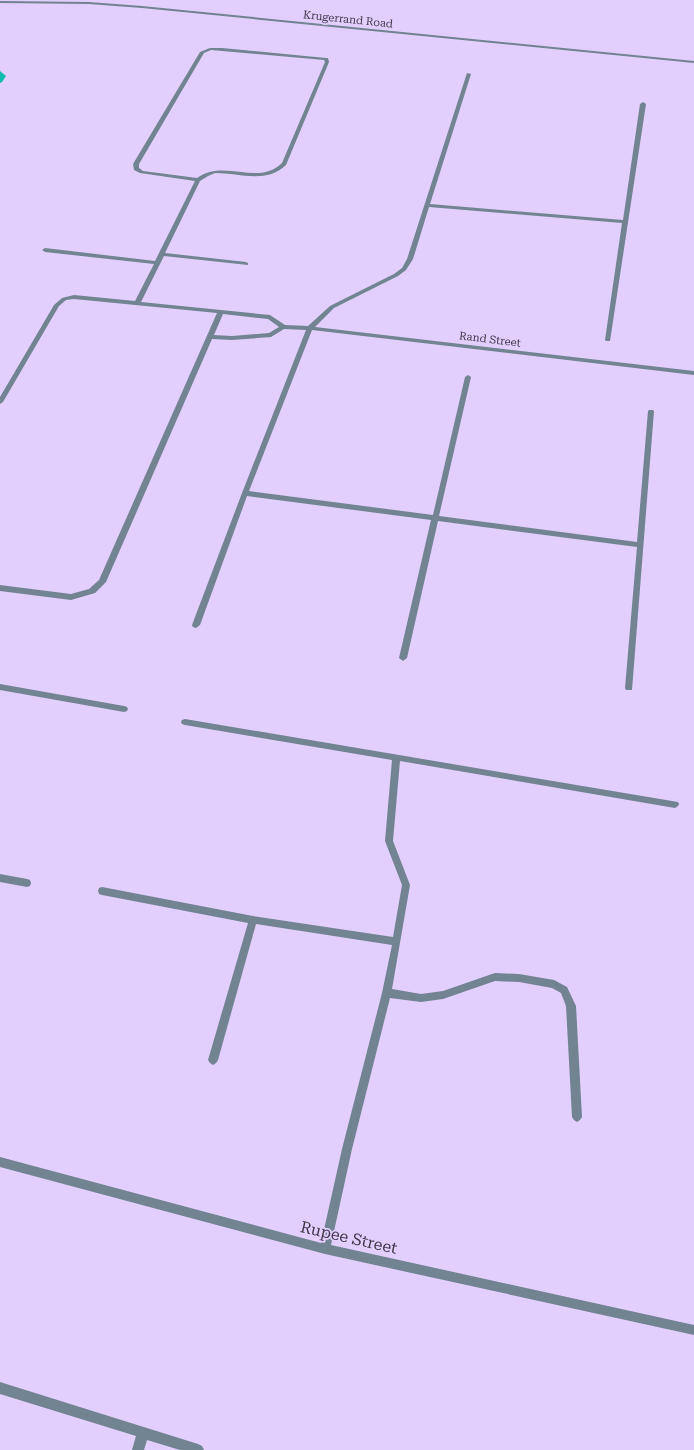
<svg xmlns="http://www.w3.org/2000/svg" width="694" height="1450" font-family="'Roboto Serif',serif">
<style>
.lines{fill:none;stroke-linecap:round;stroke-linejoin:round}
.stream{fill:#0dbdad;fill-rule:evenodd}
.minor{fill:#728391;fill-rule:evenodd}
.labels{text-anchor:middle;stroke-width:3.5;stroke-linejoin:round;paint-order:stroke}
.far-street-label{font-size:11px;fill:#40384a;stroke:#e2cffd}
.near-street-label{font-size:16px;fill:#40384a;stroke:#e2cffd}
</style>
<rect width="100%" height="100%" fill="#e2cffd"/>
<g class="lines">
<path class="stream" d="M0,71L6,76L2,82L0,83Z"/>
<path class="minor" d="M0,1L89,2L142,6L694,61V63L142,8L89,4L0,3Z
M210,48H222L326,58H328L329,62L286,165C266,184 240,173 215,173L208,176L200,181L165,253L246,262L248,263V265L164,256L141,302L270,315L285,325L308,326L330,306L394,274L402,268L407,259L467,73L471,74L430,204L623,220L640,104L643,102L646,104L610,341H606L605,340L622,223L429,207L413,259L406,270L398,276L334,308L315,327L694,371V375L312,330L249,491L433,515L465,377L468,375L471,377L439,516L637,542L648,411L649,410H653L654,411L632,690H626L625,688L637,547L438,521L407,658L403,661L399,658L431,520L247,496L200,625L196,628L193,627L192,625L242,493L306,330L284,329L271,337L232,340L212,339L106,582L95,593L71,600L0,591V585L71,594L89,589L99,580L217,313L74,299L66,300L59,306L3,402L0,404V397L54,305L62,298L74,295L135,301L154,264L45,252L42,250L45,248L155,261L195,181L140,173L134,170L133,164L200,52ZM211,50L324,60L325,62L282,163C257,187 226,158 197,178L143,171L139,168V164L204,53ZM223,314L268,319L279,327L269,333L232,336L214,335Z
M0,684L124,706L127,707L128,709L127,711L124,712L0,690Z
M185,719L678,802L679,804L678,806L675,808L400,761L393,841L410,885L392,989L421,994L443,991L495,973L519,974L554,980L567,987L576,1006L582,1117L580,1120L577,1122L574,1120L572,1117L566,1006L561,993L552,988L519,982L495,981L443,999L421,1002L390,998L352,1149L331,1245L694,1325V1335L325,1254L0,1167V1157L321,1243L342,1149L382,993L392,945L256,924L218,1060L216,1063L213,1065L210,1063L208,1060L248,923L102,895L99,894L98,891L99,888L102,887L253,916L393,937L402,885L385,841L392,760L185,725L182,724L181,722L182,720Z
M0,874L27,879L30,880L31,883L30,886L27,887L0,882Z
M0,1382L198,1444L202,1446L204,1450H180L147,1440L144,1450H132L136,1436L0,1394Z"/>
</g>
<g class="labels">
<g class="far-street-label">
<text transform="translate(348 19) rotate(6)" y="4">Krugerrand Road</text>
<text transform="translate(490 339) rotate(7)" y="4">Rand Street</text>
</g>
<g class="near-street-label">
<text transform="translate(349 1237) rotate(13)" y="6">Rupee Street</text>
</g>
</g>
</svg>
